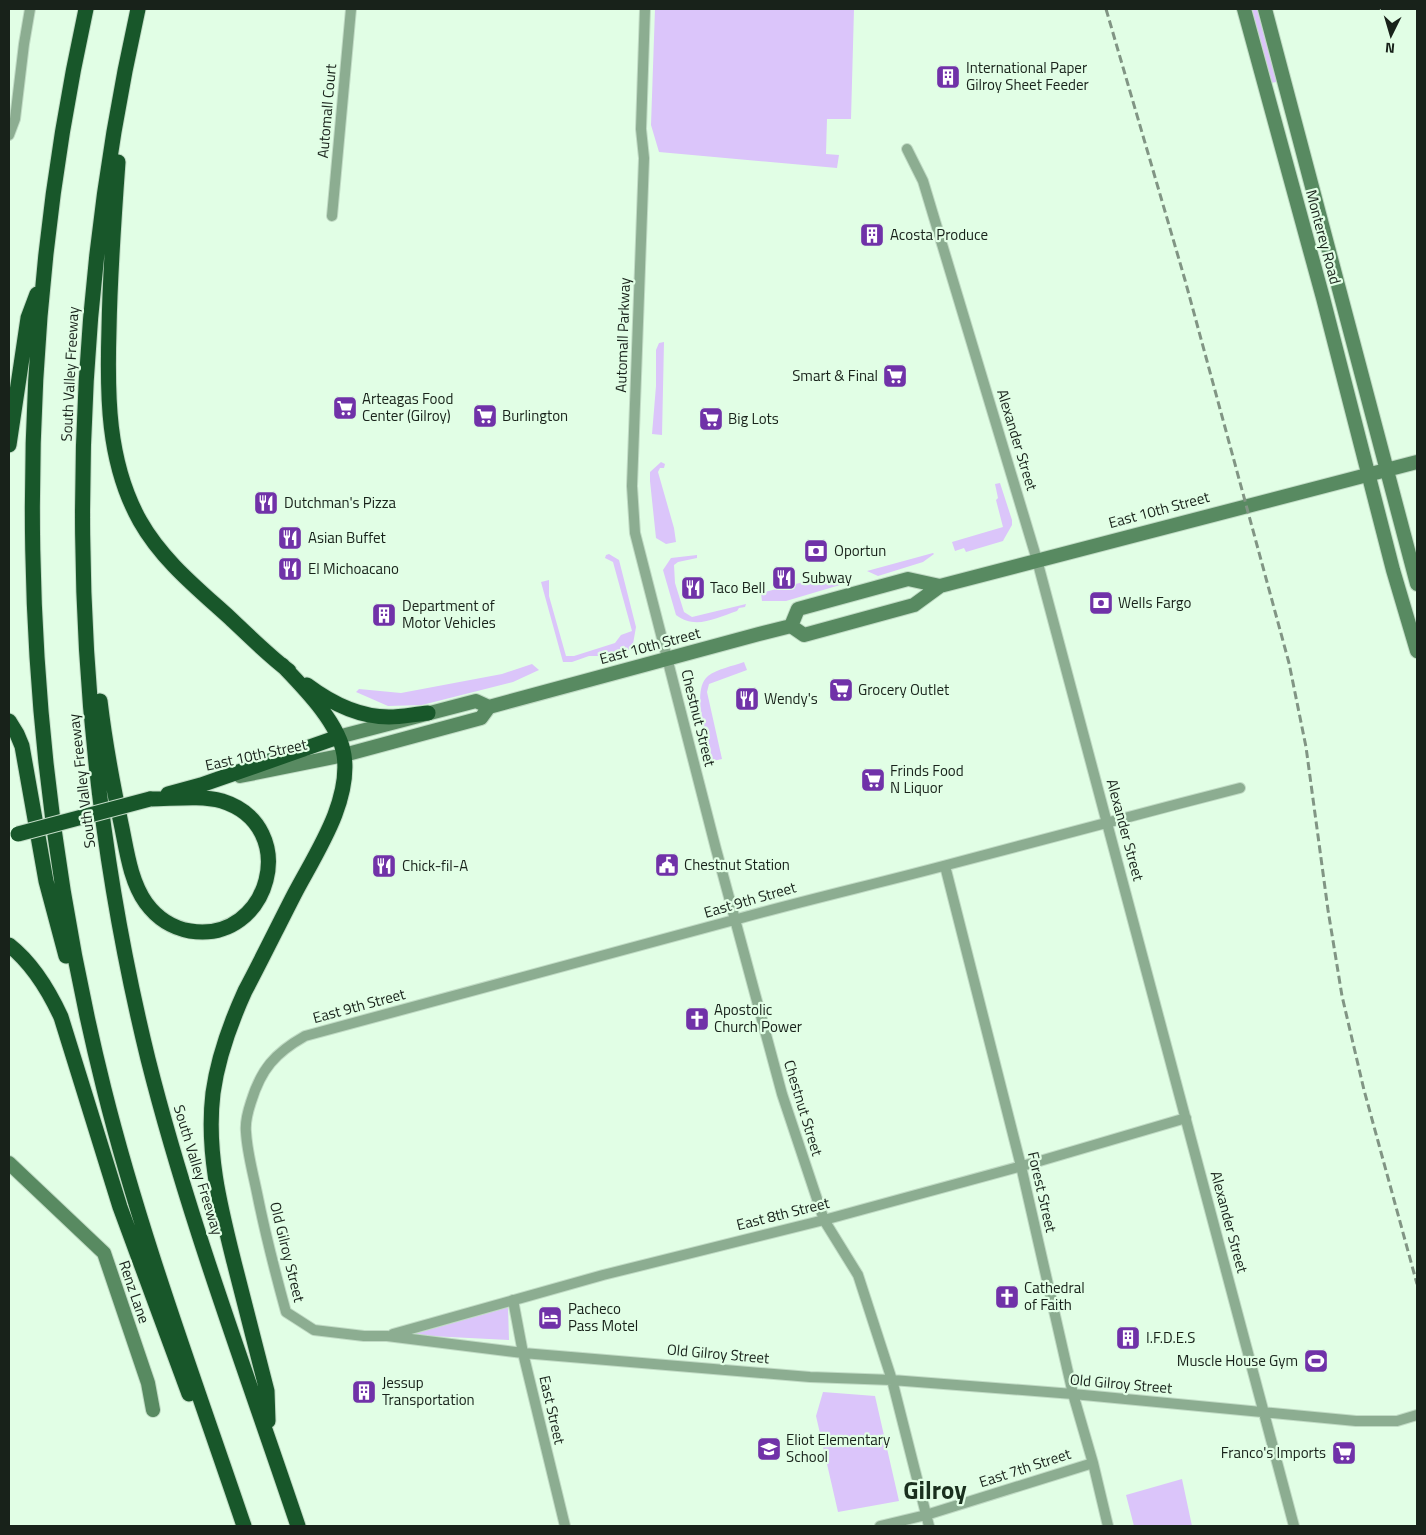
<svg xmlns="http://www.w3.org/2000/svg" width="1426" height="1535" font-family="'Titillium Web',sans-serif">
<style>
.green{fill:#dbc5fa}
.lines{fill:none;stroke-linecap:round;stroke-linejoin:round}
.street-casing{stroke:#c1dbc5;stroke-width:12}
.secondary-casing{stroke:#c1dbc5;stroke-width:16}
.highway-casing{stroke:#c1dbc5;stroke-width:17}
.street{stroke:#8cad91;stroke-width:10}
.secondary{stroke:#588a61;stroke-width:14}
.highway{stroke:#18572a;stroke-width:15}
.rail{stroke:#819584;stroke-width:3;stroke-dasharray:8 4;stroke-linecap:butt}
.highway-bridge-casing{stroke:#c1dbc5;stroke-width:17;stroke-linecap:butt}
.highway-bridge{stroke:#18572a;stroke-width:15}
.labels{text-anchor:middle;stroke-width:4.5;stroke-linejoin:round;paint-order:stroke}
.poi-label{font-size:15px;fill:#18221a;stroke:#e1fee5;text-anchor:start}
.street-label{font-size:15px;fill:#18221a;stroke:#e1fee5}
.town-label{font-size:25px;font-weight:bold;fill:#1a301e;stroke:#e1fee5}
</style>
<rect width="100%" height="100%" fill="#e1fee5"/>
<path class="green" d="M655,9H854L851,119H827L826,154L839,155L837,168L659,152L651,125Z
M1251,9H1259L1278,80L1277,82L1270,83Z
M664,342L662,435L652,434L656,386V350L659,343Z
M661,462L665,464L664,468H660L658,472L674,528L676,542L666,544L656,538L650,481V472Z
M1000,483L1012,520V525L1004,539L1003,541L966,552L964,548L955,551L952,542L1003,527L996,500L998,498L995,484Z
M933,553L934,554L923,562L878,576L867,571Z
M609,554L619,560L636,627L633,644L626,653L611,656H589L572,662H563L541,582L549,580V596L566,656H574L615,643L621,635L632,631L613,562L605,558L606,555Z
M697,555V558L678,562L674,565L675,583L684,612L692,617L746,604L745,607L739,608L737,611C716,618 695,630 676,615L663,570L671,558Z
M838,573L841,584L840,585L786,601H762L761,593Z
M744,662L747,670L709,684L707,692L722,759L713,761C708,741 690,691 708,676C717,669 733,666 744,662Z
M532,664L539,670L513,682L422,705L388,706L356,692L359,689L401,693L502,674Z
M508,1307L509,1340L410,1335Z
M823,1392L875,1396L899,1501L838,1512L816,1416Z
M1182,1479L1192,1526H1134L1126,1495Z"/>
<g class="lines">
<defs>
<path id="street" d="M645,9L641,129L644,158L632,486L635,533L716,849L782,1094L824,1220L858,1275L892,1380L929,1526
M9,135L15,119L24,44L30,9
M907,149L923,181L1037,560L1294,1526
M332,216L351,9
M1240,788C1142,813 1044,839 947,865C876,884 805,900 734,920L305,1036C275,1053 261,1069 251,1102C248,1111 245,1123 246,1132C247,1152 253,1173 257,1193C265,1233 275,1272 286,1312L314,1330L364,1336H387L523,1353L810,1377L892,1380L1073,1394L1356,1421H1397L1417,1415
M945,866L1021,1166L1073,1394L1093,1463L1108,1526
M513,1300L523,1353L565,1526
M393,1334L603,1275L824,1220L1033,1163L1186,1118
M880,1526L926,1515L1093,1463"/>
<path id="secondary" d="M1244,9L1323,298L1393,570L1417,651
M1265,9L1417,584
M791,626L798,609L908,579L940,586
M338,737L476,701L489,707
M240,776L344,755L481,718L489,707L759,634L791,626L804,635L914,605L940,586L1417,462
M9,1163L104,1253L148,1383L153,1410"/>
<path id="highway" d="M86,9C8,364 16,737 104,1089C141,1237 195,1381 244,1526
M138,9C61,353 64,716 148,1059C188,1218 246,1371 298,1526
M118,162C114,217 110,273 109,329C107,394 107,462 140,521C162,560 197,588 230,618C249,636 268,655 289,671
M9,445L28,318L37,294
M307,685C331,703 359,717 389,717C402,717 415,714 428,713
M100,701C105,743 113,786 122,828C127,853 131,882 146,903C157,918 173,928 190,931C270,944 302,826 222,801C200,795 172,799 150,799
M9,721L17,734L22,746L46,881L66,956
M168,794L201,785L338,737
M9,945C32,963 49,991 61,1017L120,1207L189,1394
M268,1421L267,1391C256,1348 245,1305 234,1262C220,1206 206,1151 213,1093C218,1057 230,1024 245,991C262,959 278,926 295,893C316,853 351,802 344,755C339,723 304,688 282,665"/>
</defs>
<use href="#street" class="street-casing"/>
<use href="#secondary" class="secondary-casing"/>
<use href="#highway" class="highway-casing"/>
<use href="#street" class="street"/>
<use href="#secondary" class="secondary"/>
<use href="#highway" class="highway"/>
<path class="rail" d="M1106,9L1185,280L1289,663L1306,747L1328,910L1342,996L1364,1090L1417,1284"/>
<defs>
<path id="highway-bridge" d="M18,834L150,799"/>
</defs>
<use href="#highway-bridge" class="highway-bridge-casing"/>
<use href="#highway-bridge" class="highway-bridge"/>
</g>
<defs>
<symbol id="building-square" viewBox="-11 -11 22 22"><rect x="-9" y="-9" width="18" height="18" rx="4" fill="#7032a8" stroke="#e1fee5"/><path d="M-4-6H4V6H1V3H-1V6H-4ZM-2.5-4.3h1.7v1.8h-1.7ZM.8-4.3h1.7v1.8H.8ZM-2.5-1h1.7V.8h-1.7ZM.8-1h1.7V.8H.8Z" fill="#fff"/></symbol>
<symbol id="supermarket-square" viewBox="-11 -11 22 22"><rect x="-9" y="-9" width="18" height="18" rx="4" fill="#7032a8" stroke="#e1fee5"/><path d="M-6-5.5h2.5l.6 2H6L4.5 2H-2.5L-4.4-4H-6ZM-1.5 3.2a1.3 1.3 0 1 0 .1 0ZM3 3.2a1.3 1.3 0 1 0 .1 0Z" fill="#fff"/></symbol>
<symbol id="restaurant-square" viewBox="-11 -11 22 22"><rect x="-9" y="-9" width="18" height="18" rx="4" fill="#7032a8" stroke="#e1fee5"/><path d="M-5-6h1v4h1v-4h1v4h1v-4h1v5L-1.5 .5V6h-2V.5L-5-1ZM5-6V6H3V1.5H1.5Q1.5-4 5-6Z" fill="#fff"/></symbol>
<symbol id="bank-square" viewBox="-11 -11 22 22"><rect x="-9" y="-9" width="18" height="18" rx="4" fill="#7032a8" stroke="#e1fee5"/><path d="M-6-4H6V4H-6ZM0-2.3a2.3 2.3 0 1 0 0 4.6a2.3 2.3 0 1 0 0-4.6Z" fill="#fff"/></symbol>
<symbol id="civic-square" viewBox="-11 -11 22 22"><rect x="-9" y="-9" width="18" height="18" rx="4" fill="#7032a8" stroke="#e1fee5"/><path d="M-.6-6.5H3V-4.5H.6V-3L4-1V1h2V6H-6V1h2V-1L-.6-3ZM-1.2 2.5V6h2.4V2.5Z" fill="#fff"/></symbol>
<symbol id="church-square" viewBox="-11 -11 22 22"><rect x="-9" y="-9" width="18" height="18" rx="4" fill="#7032a8" stroke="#e1fee5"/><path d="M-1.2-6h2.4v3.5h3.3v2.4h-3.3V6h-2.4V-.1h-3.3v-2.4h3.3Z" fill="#fff"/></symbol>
<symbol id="hotel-square" viewBox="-11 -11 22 22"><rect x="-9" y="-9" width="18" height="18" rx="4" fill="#7032a8" stroke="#e1fee5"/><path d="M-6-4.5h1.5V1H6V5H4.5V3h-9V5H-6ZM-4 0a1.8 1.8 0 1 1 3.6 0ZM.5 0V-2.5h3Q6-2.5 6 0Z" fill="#fff"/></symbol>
<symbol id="stadium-square" viewBox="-11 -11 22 22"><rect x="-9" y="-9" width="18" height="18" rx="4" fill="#7032a8" stroke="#e1fee5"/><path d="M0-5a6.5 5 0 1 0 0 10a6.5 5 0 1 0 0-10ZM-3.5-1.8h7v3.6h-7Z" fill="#fff"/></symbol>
<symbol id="school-square" viewBox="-11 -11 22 22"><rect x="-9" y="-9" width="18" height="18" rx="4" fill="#7032a8" stroke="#e1fee5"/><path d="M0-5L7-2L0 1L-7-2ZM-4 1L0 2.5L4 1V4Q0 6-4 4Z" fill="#fff"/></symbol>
</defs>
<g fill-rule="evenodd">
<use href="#building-square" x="934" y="63" width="28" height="28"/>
<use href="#building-square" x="858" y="221" width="28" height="28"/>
<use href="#supermarket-square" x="881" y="362" width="28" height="28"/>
<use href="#supermarket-square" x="331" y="394" width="28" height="28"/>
<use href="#supermarket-square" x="471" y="402" width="28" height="28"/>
<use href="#supermarket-square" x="697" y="405" width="28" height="28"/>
<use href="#restaurant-square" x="252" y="489" width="28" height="28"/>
<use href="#restaurant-square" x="276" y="524" width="28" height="28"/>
<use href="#bank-square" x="802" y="537" width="28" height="28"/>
<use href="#restaurant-square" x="276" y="555" width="28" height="28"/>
<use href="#restaurant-square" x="770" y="564" width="28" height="28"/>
<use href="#restaurant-square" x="679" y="574" width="28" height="28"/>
<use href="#bank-square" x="1087" y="589" width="28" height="28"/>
<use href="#building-square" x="370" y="601" width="28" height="28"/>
<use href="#supermarket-square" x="827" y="676" width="28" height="28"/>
<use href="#restaurant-square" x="733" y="685" width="28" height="28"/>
<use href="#supermarket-square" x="859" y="766" width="28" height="28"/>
<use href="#civic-square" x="653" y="851" width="28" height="28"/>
<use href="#restaurant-square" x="370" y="852" width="28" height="28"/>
<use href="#church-square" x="683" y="1005" width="28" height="28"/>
<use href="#church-square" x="993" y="1283" width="28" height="28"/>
<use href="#hotel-square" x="536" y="1304" width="28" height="28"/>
<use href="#building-square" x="1114" y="1324" width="28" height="28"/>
<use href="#stadium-square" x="1302" y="1347" width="28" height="28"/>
<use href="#building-square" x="350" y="1378" width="28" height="28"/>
<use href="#school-square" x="755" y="1435" width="28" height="28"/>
<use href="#supermarket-square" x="1330" y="1439" width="28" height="28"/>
</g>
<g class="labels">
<g class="poi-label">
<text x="966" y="73">International Paper<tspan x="966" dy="17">Gilroy Sheet Feeder</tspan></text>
<text x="890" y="240">Acosta Produce</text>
<text x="878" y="381" text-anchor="end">Smart &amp; Final</text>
<text x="362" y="404">Arteagas Food<tspan x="362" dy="17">Center (Gilroy)</tspan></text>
<text x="502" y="421">Burlington</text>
<text x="728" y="424">Big Lots</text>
<text x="284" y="508">Dutchman's Pizza</text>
<text x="308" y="543">Asian Buffet</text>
<text x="834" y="556">Oportun</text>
<text x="308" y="574">El Michoacano</text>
<text x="802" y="583">Subway</text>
<text x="710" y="593">Taco Bell</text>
<text x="1118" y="608">Wells Fargo</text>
<text x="402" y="611">Department of<tspan x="402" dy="17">Motor Vehicles</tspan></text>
<text x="858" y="695">Grocery Outlet</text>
<text x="764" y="704">Wendy's</text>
<text x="890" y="776">Frinds Food<tspan x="890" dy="17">N Liquor</tspan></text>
<text x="684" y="870">Chestnut Station</text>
<text x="402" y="871">Chick-fil-A</text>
<text x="714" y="1015">Apostolic<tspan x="714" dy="17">Church Power</tspan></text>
<text x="1024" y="1293">Cathedral<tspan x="1024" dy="17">of Faith</tspan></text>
<text x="568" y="1314">Pacheco<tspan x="568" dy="17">Pass Motel</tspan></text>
<text x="1146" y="1343">I.F.D.E.S</text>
<text x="1298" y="1366" text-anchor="end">Muscle House Gym</text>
<text x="382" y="1388">Jessup<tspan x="382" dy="17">Transportation</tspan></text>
<text x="786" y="1445">Eliot Elementary<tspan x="786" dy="17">School</tspan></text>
<text x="1326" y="1458" text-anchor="end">Franco's Imports</text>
</g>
<g class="street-label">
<text transform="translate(327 111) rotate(-85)" y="5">Automall Court</text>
<text transform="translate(1323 237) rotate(75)" y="5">Monterey Road</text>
<text transform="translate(623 335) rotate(-88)" y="5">Automall Parkway</text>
<text transform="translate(70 374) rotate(-87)" y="5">South Valley Freeway</text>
<text transform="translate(1017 440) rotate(73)" y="5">Alexander Street</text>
<text transform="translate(1159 510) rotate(-15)" y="5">East 10th Street</text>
<text transform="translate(650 646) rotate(-15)" y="5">East 10th Street</text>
<text transform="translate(698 718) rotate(76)" y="5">Chestnut Street</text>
<text transform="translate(256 755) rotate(-12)" y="5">East 10th Street</text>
<text transform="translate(82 781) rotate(-97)" y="5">South Valley Freeway</text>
<text transform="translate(1125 830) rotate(75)" y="5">Alexander Street</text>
<text transform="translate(750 900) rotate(-16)" y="5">East 9th Street</text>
<text transform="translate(359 1006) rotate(-15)" y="5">East 9th Street</text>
<text transform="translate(803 1108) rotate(73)" y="5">Chestnut Street</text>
<text transform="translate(198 1170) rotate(73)" y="5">South Valley Freeway</text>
<text transform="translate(1042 1192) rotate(77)" y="5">Forest Street</text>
<text transform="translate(783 1214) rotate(-14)" y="5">East 8th Street</text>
<text transform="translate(1229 1222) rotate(75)" y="5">Alexander Street</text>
<text transform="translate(287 1252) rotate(76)" y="5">Old Gilroy Street</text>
<text transform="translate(134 1292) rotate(71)" y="5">Renz Lane</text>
<text transform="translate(718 1354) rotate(5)" y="5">Old Gilroy Street</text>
<text transform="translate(1121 1384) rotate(5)" y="5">Old Gilroy Street</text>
<text transform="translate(552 1410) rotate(77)" y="5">East Street</text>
<text transform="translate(1025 1468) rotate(-18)" y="5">East 7th Street</text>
</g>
<g class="town-label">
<text x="935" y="1499">Gilroy</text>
</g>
</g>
<rect width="1426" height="1535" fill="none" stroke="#18221a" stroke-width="20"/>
<g transform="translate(1391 35) rotate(185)" stroke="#e1fee5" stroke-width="4" paint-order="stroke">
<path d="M0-4L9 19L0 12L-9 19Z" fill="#18221a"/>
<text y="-8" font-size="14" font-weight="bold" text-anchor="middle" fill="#18221a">N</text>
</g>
</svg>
